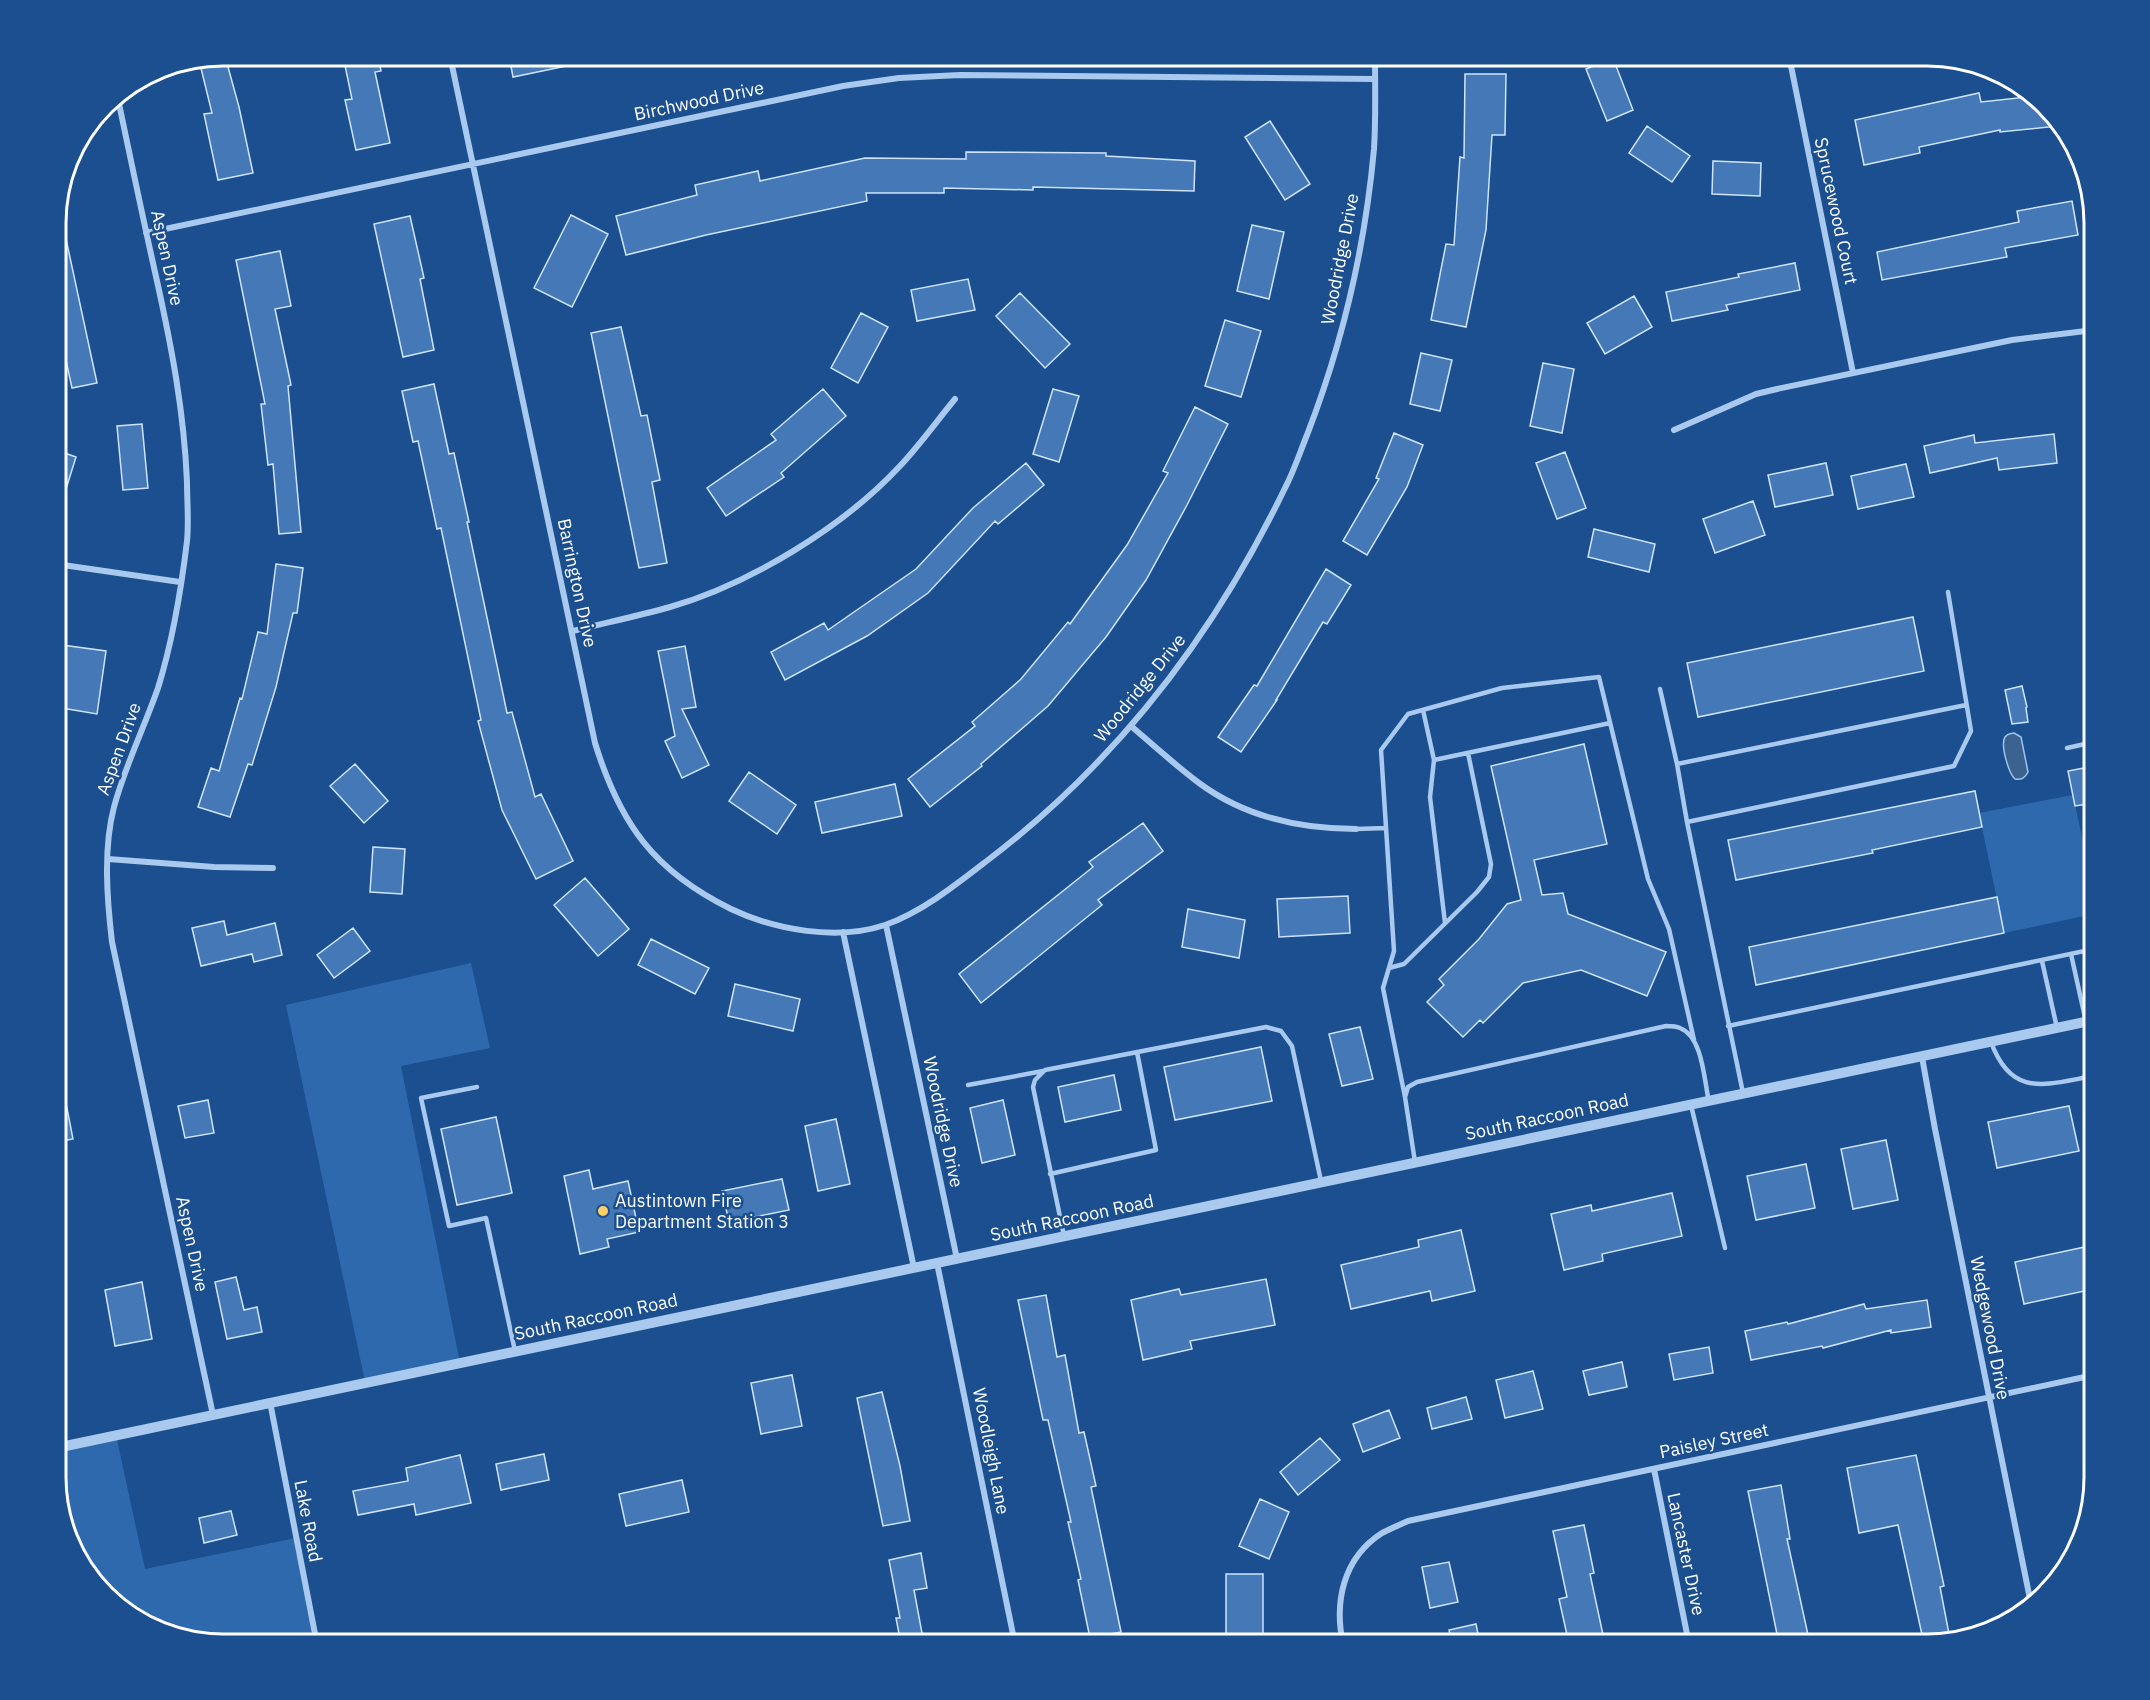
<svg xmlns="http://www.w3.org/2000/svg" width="2150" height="1700" font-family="'IBM Plex Sans',sans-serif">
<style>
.green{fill:#2e69ad}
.water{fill:#3c6290;stroke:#9cc4f0;stroke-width:1.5}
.building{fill:#4478b7;stroke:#cfe3fa;stroke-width:1.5}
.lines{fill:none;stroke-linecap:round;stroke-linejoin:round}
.service{stroke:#a9c9ee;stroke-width:4.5}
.minor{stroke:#a9c9ee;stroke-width:6}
.tertiary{stroke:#a9c9ee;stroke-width:10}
.poi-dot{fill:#ffd166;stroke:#1b4f8f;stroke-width:2}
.labels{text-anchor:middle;stroke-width:5;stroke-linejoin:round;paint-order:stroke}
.street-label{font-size:18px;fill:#fff;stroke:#1b4f8f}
.poi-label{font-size:18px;fill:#fff;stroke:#1b4f8f;text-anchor:start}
.rim{fill:none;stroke:#fff;stroke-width:3}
</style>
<rect width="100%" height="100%" fill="#1b4f8f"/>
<path class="green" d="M2073,795L2094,893V914L2004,933L1979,813Z
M471,963L490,1048L401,1066L460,1363L365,1382L286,1005Z
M116,1435L145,1569L296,1538L317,1644H222L159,1632L113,1603L73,1552L56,1488V1448Z"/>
<path class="water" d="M2014,733L2021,737L2028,772C2025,778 2022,780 2015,779C2009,774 2000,745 2005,737C2008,733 2009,734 2014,733Z"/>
<path class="building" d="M225,56L239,107L253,173L218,180L204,114L212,113L199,60Z
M343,56H378L381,71L375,72L390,143L356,150L345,100L352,99Z
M509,56H580L581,63L513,77Z
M1613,58L1633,110L1607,121L1586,69Z
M1465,74H1506L1505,135H1492L1486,230L1466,327L1431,320L1446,244L1454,245L1460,157L1464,158Z
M1979,93L1981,102L2036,96L2059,126L2000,132V130L1919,147L1920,153L1864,165L1855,120Z
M1270,121L1310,184L1285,200L1245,137Z
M1647,126L1690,156L1672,182L1629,153Z
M966,152L1106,153V156L1195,161L1194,191L1033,187V190L944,188V193H866L867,201L706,235L626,255L616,216L697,195L695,185L758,171L760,181L865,158L966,159Z
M1713,161L1761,163L1760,196L1712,194Z
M2072,201L2078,235L2005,248L2007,257L1882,280L1877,252L2019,222L2017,211Z
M571,215L608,234L572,307L534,288Z
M410,216L424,278L420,279L434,350L403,357L374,224Z
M63,225L97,383L72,388L58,324H56V226Z
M1252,225L1284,232L1269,299L1237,291Z
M280,251L291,306L275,309L291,385L288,386L301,532L279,534L273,464L268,465L261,404H265L236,260Z
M1795,263L1800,290L1726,305L1728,310L1672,321L1666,292L1739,277L1738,274Z
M968,279L975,310L917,321L911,290Z
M1020,293L1070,344L1045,368L996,316Z
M1634,296L1652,327L1605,354L1587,323Z
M861,313L888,327L858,383L831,368Z
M1225,320L1261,331L1241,397L1205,386Z
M621,327L641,416L647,415L660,480L652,482L667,563L639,568L591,333Z
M1421,353L1452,360L1440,411L1410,404Z
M1543,363L1574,369L1562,433L1530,426Z
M434,384L449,454L454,453L469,522H467L507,713L512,712L535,797L541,794L573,861L536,879L502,810L478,721L481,720L441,528L437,529L418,441L413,442L402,391Z
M823,389L846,416L781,473L784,477L726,516L707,488L776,440L771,434Z
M1053,389L1079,396L1059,462L1033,454Z
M1195,407L1228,424L1187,505L1146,580L1106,637L1048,706L981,764L982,766L930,807L908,779L975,726L972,722L1021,679L1068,622L1070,624L1127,545L1168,473L1163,471Z
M142,424L148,488L123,490L117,426Z
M1394,433L1423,445L1407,487L1367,555L1343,541L1379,479L1376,478Z
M2054,434L2057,463L1999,470L1997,458L1930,473L1924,446L1974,435L1975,443Z
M56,450L76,457L60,508L56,507Z
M1565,452L1586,508L1557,519L1536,463Z
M1026,463L1044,485L998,524L995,521L928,593L867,636L785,680L771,652L824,623L828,630L916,569L973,508Z
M1826,463L1833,495L1775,507L1768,475Z
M1906,464L1914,497L1858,509L1851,476Z
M1753,501L1765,535L1715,553L1703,519Z
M1594,529L1655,544L1649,572L1588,557Z
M276,564L303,568L297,613H293L276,687L252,765L248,764L230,817L198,807L211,768L219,771L240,698L242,699L258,632L267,634Z
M1326,569L1351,585L1327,624L1323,622L1276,700H1277L1241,752L1218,737L1254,685L1257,686Z
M1913,617L1924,671L1698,717L1687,663Z
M62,645L106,651L97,714L56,707V687Z
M685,646L696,707L682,709L709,765L682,778L665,741L675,736L658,651Z
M2022,686L2027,707L2026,708L2028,722L2012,724L2005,690Z
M1584,744L1607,844L1534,860L1542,895L1563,893L1568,914L1666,952L1647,996L1581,970L1523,983L1483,1023L1480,1020L1463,1037L1427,1002L1444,985L1439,979L1479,939L1507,904L1521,900L1491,766Z
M355,764L388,801L364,823L330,786Z
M2094,766V803L2075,806L2068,771Z
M749,772L796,805L777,834L729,801Z
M895,784L902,816L822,833L815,802Z
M1975,791L1982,827L1872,850L1873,853L1736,880L1728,840Z
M1143,823L1163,851L1098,900L1102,905L981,1003L959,974L1093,867L1089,862Z
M373,847L405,849L402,894L370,892Z
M585,878L629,929L598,956L554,905Z
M1348,896L1350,933L1279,937L1277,899Z
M1997,897L2004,933L1756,985L1749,947Z
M1188,909L1245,920L1239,958L1182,947Z
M224,921L227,935L275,923L282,955L254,962L252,954L201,966L192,928Z
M353,928L370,951L334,978L317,955Z
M651,939L709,968L695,994L638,965Z
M735,984L800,999L793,1031L728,1016Z
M1360,1027L1373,1079L1342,1086L1329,1034Z
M1261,1047L1272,1101L1175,1120L1164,1067Z
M1114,1075L1121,1110L1065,1122L1058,1087Z
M56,1093H64L73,1139L56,1142Z
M208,1100L214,1133L185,1138L178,1106Z
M1003,1100L1015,1155L982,1163L970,1108Z
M2069,1106L2079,1151L1997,1168L1988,1122Z
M496,1117L512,1193L457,1205L441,1129Z
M836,1119L850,1184L818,1191L805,1126Z
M1886,1140L1898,1200L1853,1209L1841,1149Z
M1806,1164L1815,1208L1756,1220L1747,1176Z
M589,1170L593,1189L628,1181L639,1232L607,1239L609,1247L580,1254L564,1176Z
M782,1179L789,1210L729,1222L722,1191Z
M1672,1193L1682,1236L1602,1254L1603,1261L1564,1270L1551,1214L1591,1205L1592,1211Z
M1461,1230L1475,1291L1432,1301L1430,1291L1351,1309L1341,1265L1419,1247L1418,1240Z
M2094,1245V1289L2024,1304L2015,1262Z
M236,1277L244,1310L257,1307L262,1332L227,1339L215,1282Z
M1266,1279L1275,1325L1190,1341L1192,1349L1143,1360L1131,1300L1179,1289L1181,1295Z
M142,1282L152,1339L115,1346L105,1290Z
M1046,1295L1057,1357L1065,1355L1079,1433L1084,1432L1096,1486L1091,1487L1121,1632L1090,1638L1078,1580L1081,1579L1068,1522H1071L1048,1420H1043L1018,1300Z
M1927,1300L1931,1327L1891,1333V1330L1823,1348L1822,1346L1751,1360L1745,1331L1787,1322L1788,1324L1864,1304L1866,1309Z
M1709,1347L1713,1373L1674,1380L1669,1354Z
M1622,1362L1627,1387L1589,1395L1583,1371Z
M1533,1371L1543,1409L1505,1418L1496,1380Z
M792,1375L802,1426L761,1434L751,1383Z
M882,1392L900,1466L910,1521L883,1526L857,1398Z
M1466,1397L1472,1419L1432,1429L1427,1408Z
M1389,1410L1400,1438L1363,1452L1353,1424Z
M1320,1438L1340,1460L1298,1495L1280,1472Z
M544,1454L549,1480L501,1490L496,1464Z
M460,1455L471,1503L416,1515L414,1504L358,1515L353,1491L408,1481L406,1468Z
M1916,1455L1944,1586L1940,1587L1950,1639L1927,1644H1924L1898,1525L1859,1533L1847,1468Z
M682,1480L689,1512L626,1526L619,1494Z
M1781,1485L1790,1539H1787L1810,1644H1779L1748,1491Z
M1260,1499L1289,1512L1269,1559L1239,1546Z
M231,1511L237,1535L204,1543L199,1518Z
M1584,1525L1594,1573L1590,1574L1605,1644H1569L1559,1599L1567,1597L1553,1531Z
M921,1553L927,1588L914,1590L924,1644H901L896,1618H900L889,1560Z
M1449,1562L1458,1602L1430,1608L1422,1567Z
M1226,1574H1263V1644H1226Z
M1476,1624L1480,1644H1452L1449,1630Z"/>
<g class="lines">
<path class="service" d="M1660,689L1677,764L1687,822
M1423,710L1434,760L1610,723
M2067,748L2094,742
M1434,760L1430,797L1445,923
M1677,764L1966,705
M1356,829L1386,828
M2071,954L2086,1022
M2042,961L2057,1028
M1389,968L1404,964L1477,892L1489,877L1491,864L1468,753
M1728,1026L2094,949
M1991,1042C2012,1099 2046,1084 2094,1076
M968,1085L1043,1071
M477,1087L421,1098L449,1226L486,1218L515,1351
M1743,1093L1687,822L1954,766L1971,731L1948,592
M1405,1097L1383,988L1394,951L1381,750L1408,714L1502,688L1599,677L1648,879L1669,929L1694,1040
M1691,1105L1725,1248
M1415,1162L1405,1097L1408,1087L1417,1082L1666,1026C1670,1026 1676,1026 1680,1028C1703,1037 1704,1080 1709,1102
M1050,1174L1156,1150L1137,1052
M1064,1236L1033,1087L1035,1080L1045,1070L1266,1027L1281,1031L1292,1046L1321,1181"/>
<path class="minor" d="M450,56L595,743C620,824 654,871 731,909C775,930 837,941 885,925C922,912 957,884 988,860C1117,762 1215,633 1285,488C1294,471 1300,452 1307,435C1343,342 1365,248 1374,149C1376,118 1375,86 1375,56
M1729,56L1751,61L1778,56
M1789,56L1853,373
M117,94C130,156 143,219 157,281C172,349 184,412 187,482C187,502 189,522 187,541C181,591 173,640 158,688C144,728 125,766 114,807C103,849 107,899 112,942L213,1415
M146,233L843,86L899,78L960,75L1375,79
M1674,430L1756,394L1777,389L2012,340L2094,330
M56,564L180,582
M573,631C605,623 638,616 670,607C750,584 843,527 899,467C919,446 936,422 955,399
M1131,726C1153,745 1175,765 1199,783C1245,817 1300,829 1356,829
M108,859L214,867L273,868
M886,925L957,1259
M843,932L914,1268
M1922,1057L1935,1129L2031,1604
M937,1263L1015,1644
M270,1402L317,1644
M1654,1469L1689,1644
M1343,1644C1334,1602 1343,1558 1382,1533C1390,1529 1399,1525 1408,1521L2094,1375"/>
<path class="tertiary" d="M56,1448L2094,1020"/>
</g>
<circle class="poi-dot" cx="603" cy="1211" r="6"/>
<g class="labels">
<g class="street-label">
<text transform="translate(699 101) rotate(-12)" y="6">Birchwood Drive</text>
<text transform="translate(1836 211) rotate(78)" y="6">Sprucewood Court</text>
<text transform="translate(167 258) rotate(78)" y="6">Aspen Drive</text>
<text transform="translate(1340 259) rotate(-79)" y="6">Woodridge Drive</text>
<text transform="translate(577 583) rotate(78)" y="6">Barrington Drive</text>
<text transform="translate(1140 688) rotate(-51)" y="6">Woodridge Drive</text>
<text transform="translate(119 749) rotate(-70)" y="6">Aspen Drive</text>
<text transform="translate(1547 1117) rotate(-12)" y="6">South Raccoon Road</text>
<text transform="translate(943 1122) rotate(78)" y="6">Woodridge Drive</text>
<text transform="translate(1072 1218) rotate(-12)" y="6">South Raccoon Road</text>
<text transform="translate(192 1244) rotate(78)" y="6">Aspen Drive</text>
<text transform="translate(596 1317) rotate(-12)" y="6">South Raccoon Road</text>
<text transform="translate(1990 1328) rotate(79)" y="6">Wedgewood Drive</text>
<text transform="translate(1714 1441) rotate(-12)" y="6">Paisley Street</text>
<text transform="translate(991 1451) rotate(79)" y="6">Woodleigh Lane</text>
<text transform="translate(308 1521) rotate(79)" y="6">Lake Road</text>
<text transform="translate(1686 1554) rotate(78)" y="6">Lancaster Drive</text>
</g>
<g class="poi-label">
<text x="615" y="1207">Austintown Fire<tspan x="615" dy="21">Department Station 3</tspan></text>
</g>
</g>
<path d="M0 0H2150V1700H0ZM223 66H1927A157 157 0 0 1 2084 223V1477A157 157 0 0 1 1927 1634H223A157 157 0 0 1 66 1477V223A157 157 0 0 1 223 66Z" fill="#1b4f8f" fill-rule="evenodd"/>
<path class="rim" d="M223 66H1927A157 157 0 0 1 2084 223V1477A157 157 0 0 1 1927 1634H223A157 157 0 0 1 66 1477V223A157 157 0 0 1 223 66Z"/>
</svg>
